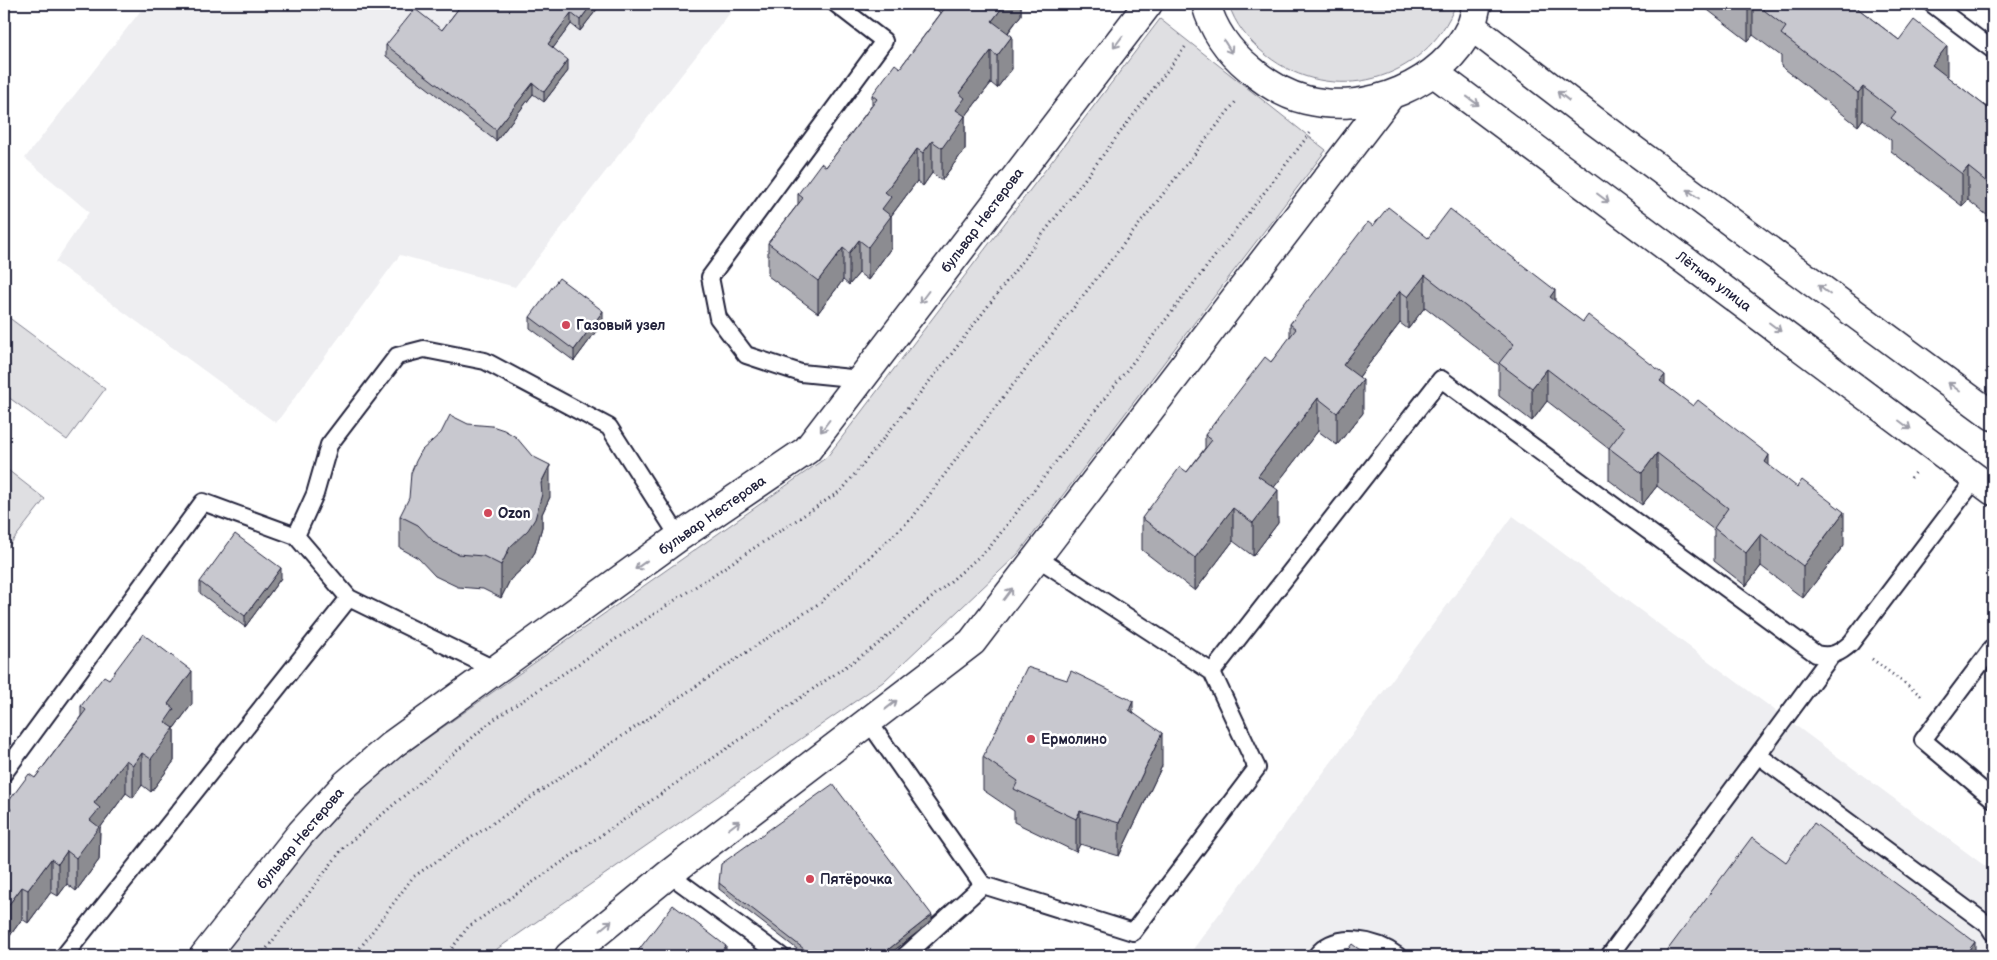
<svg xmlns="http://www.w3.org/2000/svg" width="1997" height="960" font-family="'Balsamiq Sans',sans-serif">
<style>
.built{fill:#eeeef1}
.green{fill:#dfdfe2;stroke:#80808e}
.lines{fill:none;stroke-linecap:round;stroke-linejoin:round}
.lane-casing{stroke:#22223b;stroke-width:20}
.street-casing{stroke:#22223b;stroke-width:31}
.path{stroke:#22223b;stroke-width:3;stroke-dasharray:1 4;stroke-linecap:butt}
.lane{stroke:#fff;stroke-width:16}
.street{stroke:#fff;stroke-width:28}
.wall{fill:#acacb2;stroke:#22223b}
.shaded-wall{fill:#8c8c91;stroke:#22223b}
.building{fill:#c8c8cf;stroke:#22223b}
.oneway{stroke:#9c9ca7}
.poi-dot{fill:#d1495b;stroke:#fff;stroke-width:2}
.labels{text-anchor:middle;stroke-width:5;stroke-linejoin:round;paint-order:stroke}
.street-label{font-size:14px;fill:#22223b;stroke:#fff}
.poi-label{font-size:14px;font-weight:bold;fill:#22223b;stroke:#fff;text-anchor:start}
</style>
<rect width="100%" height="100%" fill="#fff"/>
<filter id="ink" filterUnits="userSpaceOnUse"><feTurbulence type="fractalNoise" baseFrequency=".02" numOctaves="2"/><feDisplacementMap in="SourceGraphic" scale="10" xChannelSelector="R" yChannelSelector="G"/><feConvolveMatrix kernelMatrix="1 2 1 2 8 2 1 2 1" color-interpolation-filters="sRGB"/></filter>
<g filter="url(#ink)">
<path class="built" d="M146,4H737L515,287L400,255L276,423L55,262L89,212L25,158Z
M1513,516L1993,872V956H1188Z"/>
<path class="green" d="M1229,4H1456C1426,82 1331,107 1266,55C1250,42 1234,24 1229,4Z
M1160,19L1326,150L1018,554L883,682L497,949L491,956H221L305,849L382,770L827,457Z
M4,314L105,389L67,440L4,394Z
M4,467L45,499L4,552Z"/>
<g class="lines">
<defs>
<path id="lane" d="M836,4L884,41L710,277L718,318L746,355L801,373L861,379
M1932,4L1993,50
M1036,557L1212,672
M1993,647L1923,740L1993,799
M494,669L349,598L296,536L315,494L329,445L397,356L424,349L485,361L609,427L679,537
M869,722L983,885
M1758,755L1831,656
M4,773L203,502L296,536
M669,874L781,956
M64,956L349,598
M905,956L983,885L1133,932L1257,768L1212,672L1441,379L1816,654C1831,658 1840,653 1851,643L1976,478
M1316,956C1336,930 1376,940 1398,956
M1609,956L1758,755L1988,925L1993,933"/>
<path id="street" d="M1206,4C1213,30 1229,52 1250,69C1266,83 1285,95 1306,100C1367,115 1443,85 1471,26C1474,19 1475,11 1477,4
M1471,26L1596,122L1993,416
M1433,72L1993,491
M204,956L301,833L346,784L393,744L679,537L807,450L1148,4
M569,956L669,874L972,642L1390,96"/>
</defs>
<use href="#lane" class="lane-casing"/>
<use href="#street" class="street-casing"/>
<path class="path" d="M1986,373L1993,363
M1911,478L1915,472
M1872,659L1923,697
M261,956L344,847L493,720L842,490L953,352L1186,46
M354,956L413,877L821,602L912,518L997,405L1237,100
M446,956L468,927L877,645L989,548L1311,132"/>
<use href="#lane" class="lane"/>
<use href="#street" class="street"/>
</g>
<path class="wall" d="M462,4H601L580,31L571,24L553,48L568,71L544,102L533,94L496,141L386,56V45L442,30Z
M928,4H1021V15L1008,33L1012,69L997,88L991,83L965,117V149L942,180L932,173L923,186L917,181L891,216V248L868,280L859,273L849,285L843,280L818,313L768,276V243L798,204V194L826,167L872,105V95L900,68L941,13Z
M1700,4H1852L1993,112V220L1968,200L1962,206L1891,151V140L1863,119L1858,126L1781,66V56L1753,35L1748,41Z
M1373,226L1428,238L1555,301L1769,465L1844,545L1803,598L1761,566L1746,586L1714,561V530L1657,486L1642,505L1609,480V449L1547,401L1532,421L1499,396V365L1425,307L1408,329L1400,323L1359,377L1363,413L1337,445L1318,431L1274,487L1278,523L1253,556L1233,541L1195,591L1142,550V518L1187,472L1205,448V435L1271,362L1290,338V324Z
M530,317L603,322L574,361L530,328Z
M550,497L542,514V527L535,552L528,563L510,580L501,598L483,589L458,587L435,576L418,558L400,548V516Z
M281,578L245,627L200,593V582Z
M109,679L192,704L174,728V761L151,792L142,785L133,798L126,793L100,828L99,860L76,891L67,884L58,896L51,892L28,923L22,919L4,944V819L6,816V805L35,778L81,716V706Z
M1067,680L1133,712L1162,766L1119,856L1080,844L1076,852L1014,822V811L983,790V757Z
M719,883L932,921L887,956H806L719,889Z"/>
<path class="shaded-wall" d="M592,4H601L580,31V20Z
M1005,4H1021V15L993,52L992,21Z
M1752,4H1753V35L1748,41V9Z
M571,13V24L548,55V44Z
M1012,36V69L997,88V56Z
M1947,46V78L1932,65Z
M991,51V83L965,117V149L942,180V148L956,110L959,93Z
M568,60V71L544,102V92Z
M533,83V94L496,141V130Z
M1863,87V119L1858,126V93Z
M932,141V173L923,186V153Z
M917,149V181L891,216V248L868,280V247L882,209L885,192Z
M1968,167V200L1962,206V174Z
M859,240V273L849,285V253Z
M843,248V280L818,313V281Z
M1425,275V307L1408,329V297Z
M1555,290V323L1550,297Z
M1400,291V323L1343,398V365Z
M603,311V322L574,361V350Z
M1547,369V401L1532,421V388Z
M1665,375V407L1660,381Z
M1363,380V413L1337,445V413Z
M1318,398V431L1258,508V476Z
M1657,453V486L1642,505V473Z
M1769,455V488L1765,462Z
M550,465V497L542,514V527L535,552L528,563L510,580L501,598V565Z
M1278,490V523L1253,556V523Z
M1233,508V541L1195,591V558Z
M1844,512V545L1803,598V566Z
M1761,534V566L1746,586V553Z
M281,568V578L245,627V616Z
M192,671V704L174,728V761L151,792V759L165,722L168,704Z
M1133,701V734L1129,710Z
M1162,733V766L1119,856V823Z
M142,753V785L133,798V765Z
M126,760V793L100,828L99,860L76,891V858L94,803Z
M1080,811V844L1076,852V819Z
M67,851V884L58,896V864Z
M51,859V892L28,923V890Z
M22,887V919L4,944V911Z
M932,915V921L887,956H880Z
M1975,942V956H1964Z
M726,946V956H718Z"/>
<path class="building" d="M462,4H592L580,20L571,13L548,44L568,60L544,92L533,83L496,130L386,45L415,9L442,30Z
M948,4H1005L992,21L1012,36L997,56L991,51L959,93L965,98L956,110L965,116L942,148L932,141L923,153L917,149L885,192L891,197L882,209L891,216L868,247L859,240L849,253L843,248L818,281L768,243L803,198L798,194L821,163L826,167L877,99L872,95L895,64L900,68Z
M1742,4H1752L1748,9Z
M1756,4H1852L1899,40L1914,20L1947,46L1932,65L1993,112V187L1968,167L1962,174L1891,118L1896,112L1863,87L1858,93L1781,34L1786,27Z
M1388,207L1428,238L1450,209L1555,290L1550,297L1583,322L1588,315L1665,375L1660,381L1693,406L1698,400L1769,455L1765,462L1797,487L1802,480L1844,512L1803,566L1761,534L1746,553L1714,528L1728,508L1657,453L1642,473L1609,448L1624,428L1547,369L1532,388L1499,363L1514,344L1425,275L1408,297L1400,291L1343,365L1363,380L1337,413L1318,398L1258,476L1278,490L1253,523L1233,508L1195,558L1142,518L1180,467L1187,472L1212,440L1205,435L1265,357L1271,362L1296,329L1290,324L1368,222L1373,226Z
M559,278L603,311L574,350L530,317Z
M450,415L468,424L492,426L504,430L516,437L532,456L550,465L541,483L542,494L535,519L528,530L510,547L501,565L483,556L458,554L435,543L418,525L400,516L409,498L411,473L416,461L422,450L441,433Z
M235,534L281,568L245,616L200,582Z
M143,634L192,671L168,704L174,709L165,722L174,728L151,759L142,753L133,765L126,760L94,803L100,808L90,820L99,827L76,858L67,851L58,864L51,859L28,890L22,887L4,911V819L11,809L6,805L29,774L35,778L86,710L81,706L104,676L109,679Z
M1027,667L1067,680L1071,671L1133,701L1129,710L1162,733L1119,823L1080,811L1076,819L1014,789L1018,781L983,757Z
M833,784L932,915L880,956H813L719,883L721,864Z
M1814,823L1975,942L1964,956H1663L1752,837L1786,862Z
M673,905L726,946L718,956H634Z
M1352,944L1368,956H1343Z"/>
<defs><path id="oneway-shaft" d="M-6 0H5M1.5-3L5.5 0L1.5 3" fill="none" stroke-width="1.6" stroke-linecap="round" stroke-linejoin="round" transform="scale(1.25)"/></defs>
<g class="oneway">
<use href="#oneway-shaft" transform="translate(1118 42) rotate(127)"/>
<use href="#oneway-shaft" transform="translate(1228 47) rotate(58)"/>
<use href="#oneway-shaft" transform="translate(1563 96) rotate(-142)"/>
<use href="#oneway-shaft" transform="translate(1473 101) rotate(36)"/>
<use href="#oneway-shaft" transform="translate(1693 194) rotate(-143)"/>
<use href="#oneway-shaft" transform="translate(1603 198) rotate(37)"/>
<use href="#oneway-shaft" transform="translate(1824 290) rotate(-143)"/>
<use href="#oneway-shaft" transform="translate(924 297) rotate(127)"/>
<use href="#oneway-shaft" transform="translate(1775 327) rotate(37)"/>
<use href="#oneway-shaft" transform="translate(1954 387) rotate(-143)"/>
<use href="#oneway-shaft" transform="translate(1905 425) rotate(37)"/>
<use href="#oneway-shaft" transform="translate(825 426) rotate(127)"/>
<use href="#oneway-shaft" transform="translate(641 565) rotate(144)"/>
<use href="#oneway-shaft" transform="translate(1008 594) rotate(-53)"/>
<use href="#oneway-shaft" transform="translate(891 705) rotate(-38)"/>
<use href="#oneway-shaft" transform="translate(734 825) rotate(-37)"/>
<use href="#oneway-shaft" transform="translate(606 925) rotate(-39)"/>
</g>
</g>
<g class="poi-dot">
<circle cx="566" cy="325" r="5"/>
<circle cx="488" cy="513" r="5"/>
<circle cx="1031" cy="739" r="5"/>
<circle cx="810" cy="879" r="5"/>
</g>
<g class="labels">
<g class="street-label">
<text transform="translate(982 220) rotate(-53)" y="5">бульвар Нестерова</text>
<text transform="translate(1714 281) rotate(37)" y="5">Лётная улица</text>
<text transform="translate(712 515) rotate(-35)" y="5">бульвар Нестерова</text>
<text transform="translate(300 838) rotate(-50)" y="5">бульвар Нестерова</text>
</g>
<g class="poi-label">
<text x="576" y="330">Газовый узел</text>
<text x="498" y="518">Ozon</text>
<text x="1041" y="744">Ермолино</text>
<text x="820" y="884">Пятёрочка</text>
</g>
</g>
<rect width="1997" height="960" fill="none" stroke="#fff" stroke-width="20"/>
<rect x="10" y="10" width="1977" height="940" fill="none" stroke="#22223b" stroke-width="2" filter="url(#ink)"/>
</svg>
